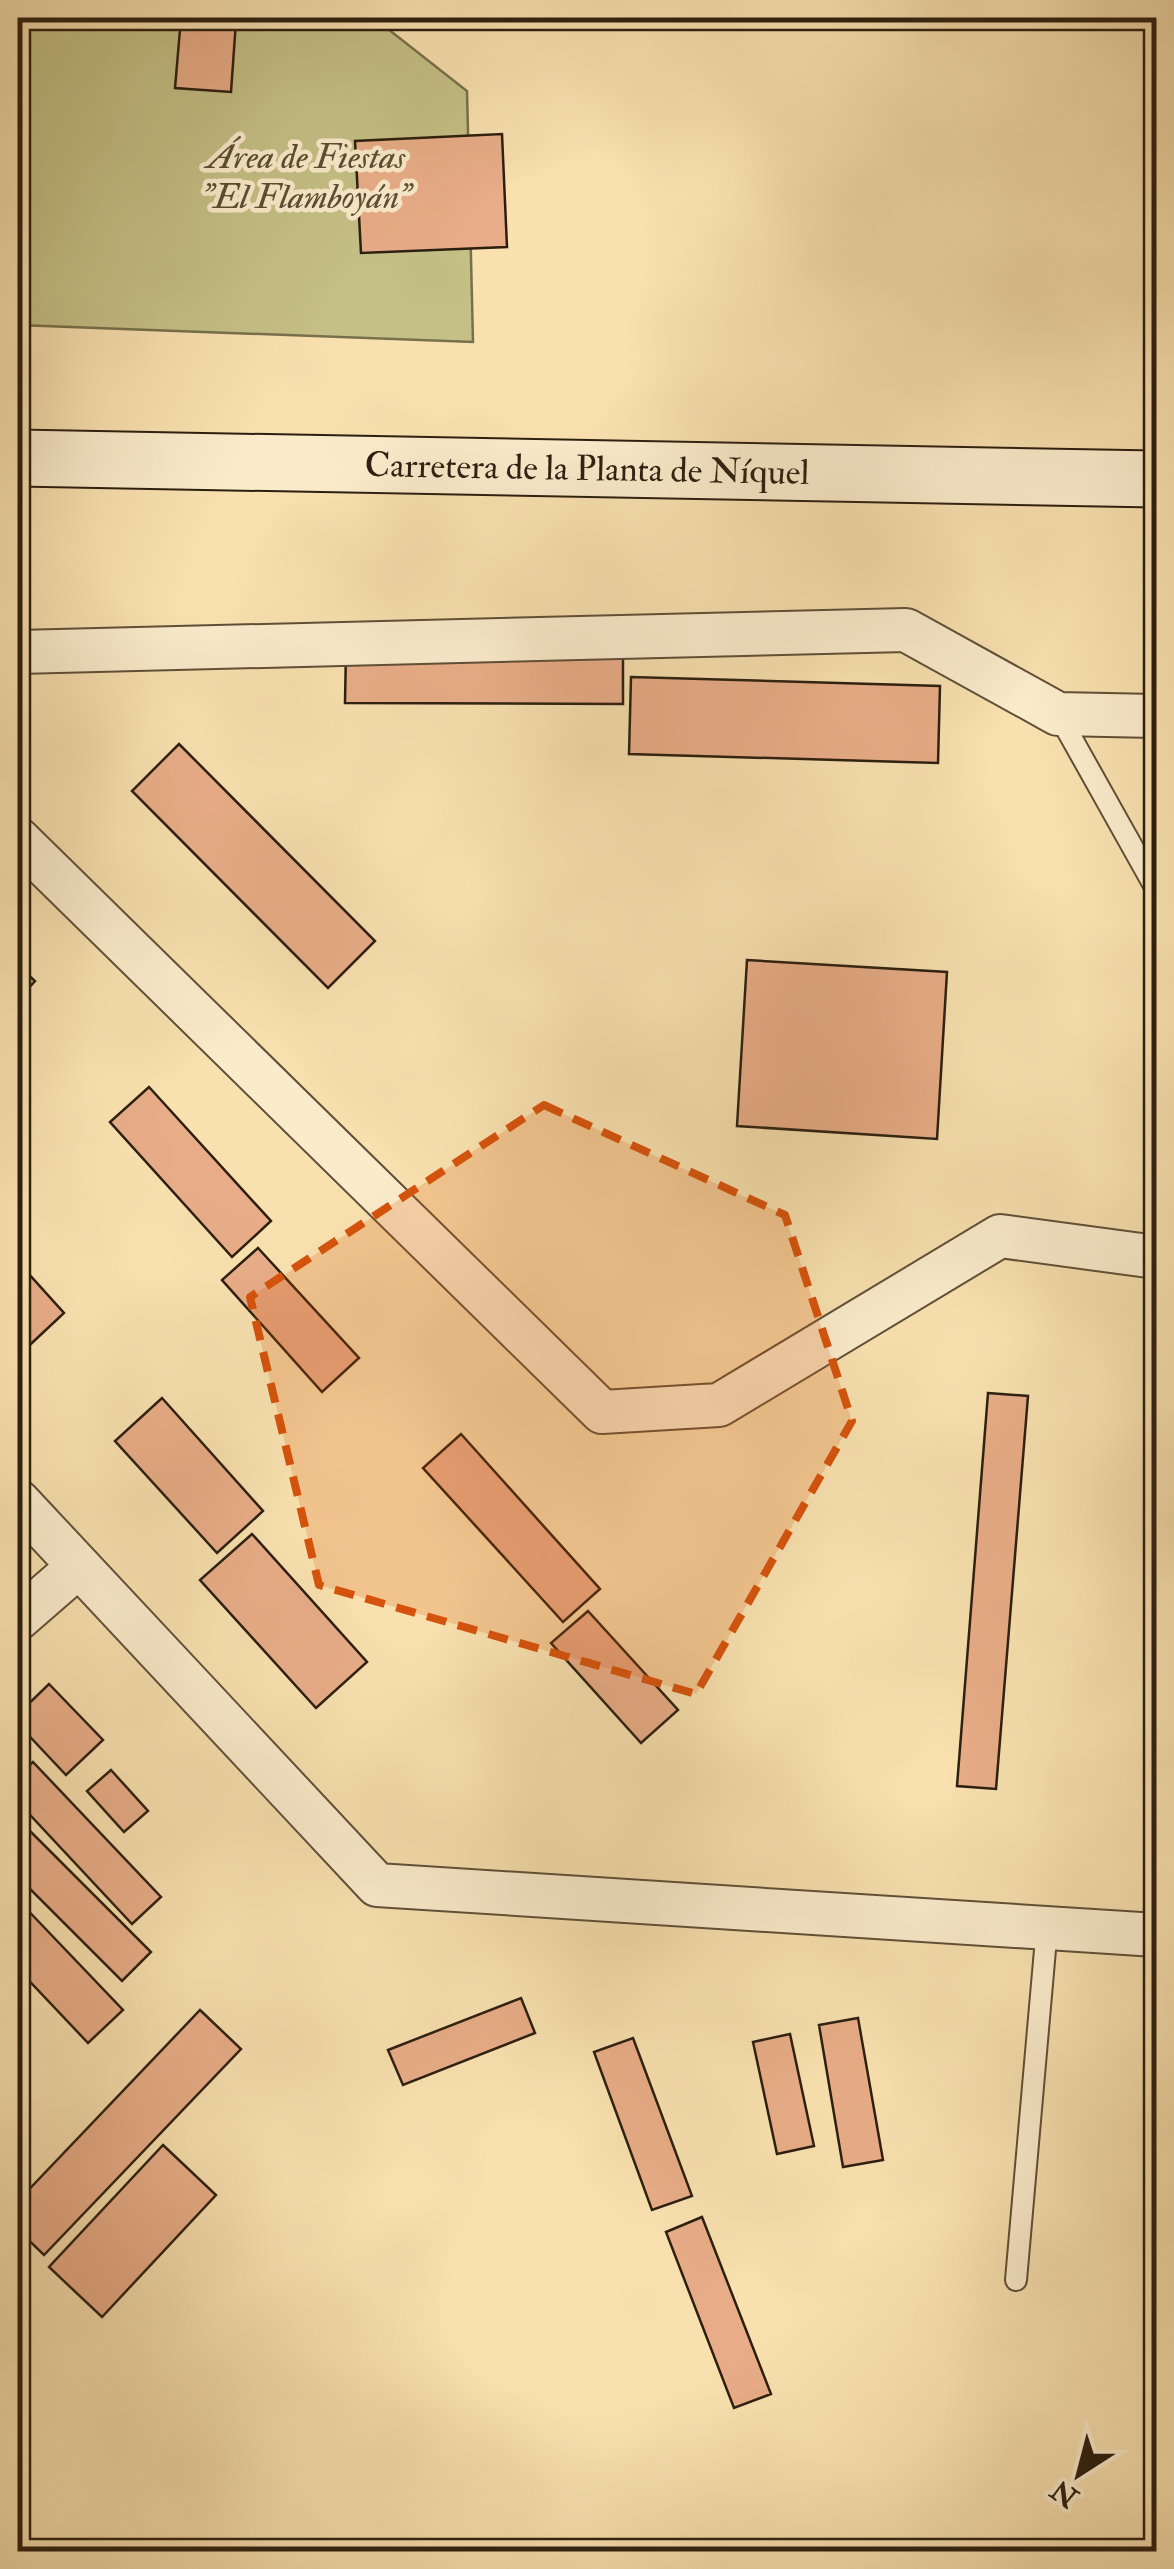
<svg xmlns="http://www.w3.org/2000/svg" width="1174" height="2569" font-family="'IM FELL Double Pica',serif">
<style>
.green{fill:#c4c086;stroke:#78704b;stroke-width:2.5}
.building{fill:#e8ad88;stroke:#2c1f10;stroke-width:2.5}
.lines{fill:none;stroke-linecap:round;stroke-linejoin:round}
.lane-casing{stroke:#5f4f38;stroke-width:24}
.street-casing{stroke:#5f4f38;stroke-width:46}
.secondary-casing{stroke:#2c1f10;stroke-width:59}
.lane{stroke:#faebcb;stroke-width:20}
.street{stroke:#faebcb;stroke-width:42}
.secondary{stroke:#faebcb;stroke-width:55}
.marked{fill:#d5530c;fill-opacity:0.2;stroke:#d5530c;stroke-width:8;stroke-dasharray:20 12;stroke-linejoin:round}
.labels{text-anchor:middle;stroke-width:9;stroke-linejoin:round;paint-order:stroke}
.park-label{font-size:35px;font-style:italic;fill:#5a4f33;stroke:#faebcb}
.street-label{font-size:35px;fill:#2c1f10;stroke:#faebcb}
</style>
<rect width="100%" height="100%" fill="#f8e0af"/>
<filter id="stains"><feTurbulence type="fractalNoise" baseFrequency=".002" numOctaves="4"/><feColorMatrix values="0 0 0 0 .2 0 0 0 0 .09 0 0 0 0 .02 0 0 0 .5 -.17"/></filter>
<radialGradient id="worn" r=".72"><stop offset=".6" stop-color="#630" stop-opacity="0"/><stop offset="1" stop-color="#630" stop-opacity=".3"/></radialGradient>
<path class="green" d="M18,18H374L467,91L473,342L18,325Z"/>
<path class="building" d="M181,18L236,21L231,92L175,88Z
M502,134L507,247L361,253L355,141Z
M346,650L623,651V704L345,703Z
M631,677L940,686L938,763L629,754Z
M179,744L375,941L328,988L132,791Z
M747,960L947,972L937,1139L737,1126Z
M18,965L35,981L18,1000Z
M149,1087L271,1221L232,1257L110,1122Z
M258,1248L359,1358L322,1392L222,1280Z
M18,1262L64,1313L18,1356Z
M988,1393L1028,1396L996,1789L957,1786Z
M162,1398L263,1511L217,1553L115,1441Z
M461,1434L600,1589L563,1622L423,1468Z
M252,1534L367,1662L316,1708L200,1580Z
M588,1611L678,1710L641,1743L551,1643Z
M49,1684L103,1740L66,1775L18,1724V1714Z
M33,1762L161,1897L132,1924L18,1802V1776Z
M111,1770L148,1811L124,1832L87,1791Z
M18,1819L151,1952L122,1981L18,1877Z
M18,1900L123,2010L88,2043L18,1969Z
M521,1998L535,2033L403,2085L388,2050Z
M200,2010L241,2049L44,2255L18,2230V2201Z
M858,2018L883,2160L843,2167L819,2025Z
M790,2034L814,2146L777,2154L753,2042Z
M633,2038L692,2196L652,2210L594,2052Z
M163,2145L216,2195L102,2317L49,2267Z
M702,2217L771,2394L734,2408L666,2232Z"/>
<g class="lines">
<defs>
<path id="lane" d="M1058,714L1156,889
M1016,2280L1047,1927"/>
<path id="street" d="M18,652L906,630L1058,714L1156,716
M18,839L602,1412L719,1405L1000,1236L1156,1257
M18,1501L377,1885L1156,1935
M18,1619L79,1566"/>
<path id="secondary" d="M18,458L1156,479"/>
</defs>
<use href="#lane" class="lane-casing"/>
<use href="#street" class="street-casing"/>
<use href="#secondary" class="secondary-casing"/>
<use href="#lane" class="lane"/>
<use href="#street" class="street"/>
<use href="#secondary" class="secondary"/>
</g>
<path class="marked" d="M544,1105L785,1215L852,1421L696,1694L319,1585L250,1297Z"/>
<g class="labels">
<g class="park-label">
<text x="306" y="168">Área de Fiestas<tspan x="306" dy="40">"El Flamboyán"</tspan></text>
</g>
<g class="street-label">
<text transform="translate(587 468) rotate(1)" y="12">Carretera de la Planta de Níquel</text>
</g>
</g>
<rect width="1174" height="2569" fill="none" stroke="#f8e0af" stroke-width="60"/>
<rect x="20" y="20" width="1134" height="2529" fill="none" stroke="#2c1f10" stroke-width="5"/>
<rect x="30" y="30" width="1114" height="2509" fill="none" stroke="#2c1f10" stroke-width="2.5"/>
<g transform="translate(1079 2474) rotate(216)" stroke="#faebcb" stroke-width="8" paint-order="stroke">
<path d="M0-8L18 38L0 25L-18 38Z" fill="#2c1f10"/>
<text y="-15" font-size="28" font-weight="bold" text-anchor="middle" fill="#2c1f10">N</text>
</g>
<rect width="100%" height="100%" filter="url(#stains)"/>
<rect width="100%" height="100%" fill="url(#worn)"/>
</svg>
